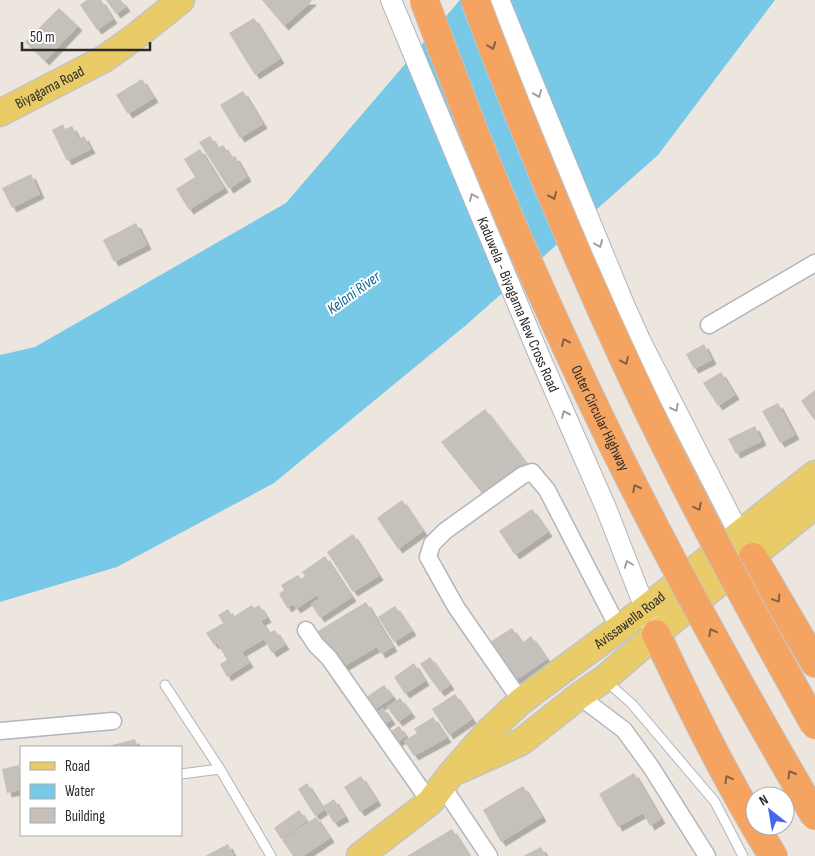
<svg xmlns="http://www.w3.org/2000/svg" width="815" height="856" font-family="'Sofia Sans Condensed',sans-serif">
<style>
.water{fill:#78c9e8}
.building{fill:#c5c0ba;filter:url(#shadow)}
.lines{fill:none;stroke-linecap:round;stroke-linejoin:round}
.service-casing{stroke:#b2b4be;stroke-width:11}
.minor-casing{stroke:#b2b4be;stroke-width:19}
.tertiary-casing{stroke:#b2b4be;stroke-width:22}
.primary-casing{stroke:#c4c4c4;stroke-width:29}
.motorway-casing{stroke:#c4c4c4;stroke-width:30}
.service{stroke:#fff;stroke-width:9}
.minor{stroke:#fff;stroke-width:16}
.tertiary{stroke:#fff;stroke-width:20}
.primary{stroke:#e9cc67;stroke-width:26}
.motorway{stroke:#f5a360;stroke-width:28}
.motorway-bridge-casing{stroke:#c4c4c4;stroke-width:30;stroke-linecap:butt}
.motorway-bridge{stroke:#f5a360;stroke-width:28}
.oneway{stroke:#866143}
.oneway2{stroke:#a0a0a0}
.labels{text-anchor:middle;stroke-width:4;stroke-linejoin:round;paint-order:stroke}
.street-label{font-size:15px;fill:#2b2b2b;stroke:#fff}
.water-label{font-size:16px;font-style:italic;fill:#156896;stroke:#fff}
</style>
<defs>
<filter id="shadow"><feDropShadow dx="4.5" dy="4.5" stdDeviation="0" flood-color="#0004"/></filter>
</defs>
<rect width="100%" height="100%" fill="#ece6de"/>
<path class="water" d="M460,0H775L658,155L465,326L274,483L117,567L0,602V355L35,347L286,203Z"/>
<path class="building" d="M87,0H101L113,19L97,30L80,5Z
M106,0H121L126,7L116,14Z
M262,0H311L312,1L284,26Z
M59,8L78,26L45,61L25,42Z
M254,18L280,59L255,75L229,33Z
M142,79L154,98L128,114L116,95Z
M243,91L263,124L240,138L220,105Z
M63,124L65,129L72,126L79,139L84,136L91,149L67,161L52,130Z
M210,136L218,148L223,145L232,158L235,156L247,177L229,189L199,142Z
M200,149L224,188L189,210L176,189L195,177L184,159Z
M31,174L40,194L12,208L2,188Z
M136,223L147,245L114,262L103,240Z
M704,344L712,360L694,369L686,354Z
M721,372L735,395L718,406L703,383Z
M815,390V421L801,401Z
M778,403L795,435L780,443L762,411Z
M485,409L527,464L485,497L441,442Z
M755,426L762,441L736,454L728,439Z
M402,500L423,531L398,549L377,518Z
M532,509L548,532L515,555L499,531Z
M353,534L379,576L353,592L327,552Z
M325,556L352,597L320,618L311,604L319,599L317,595L296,609L293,604L287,608L279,594L284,590L281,585L298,575L301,579L305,576L302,572Z
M366,602L393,647L381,654L377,647L341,668L318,631Z
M252,605L254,608L259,605L267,618L261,621L269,633L275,630L285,645L272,653L264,639L242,652L249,663L227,677L220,664L227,660L217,643L214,645L206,633L223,623L218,615L228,609L233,617Z
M395,606L412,631L394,642L378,617Z
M512,628L522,643L531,636L547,659L516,680L490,642Z
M430,657L450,685L440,692L420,664Z
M414,663L425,681L405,694L394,677Z
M384,685L393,697L370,713L362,700Z
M455,694L472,719L449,735L432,709Z
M400,698L411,713L398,722L387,707Z
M383,708L391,720L381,727L372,715Z
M433,717L447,738L414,756L404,741L417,733L414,729Z
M399,726L406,736L395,744L388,733Z
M135,739L137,747H105Z
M19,765L21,790L7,793L2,769Z
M634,773L661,819L650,826L643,813L618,827L599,794Z
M361,776L377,801L360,812L344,787Z
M307,783L324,810L315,816L298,789Z
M523,786L542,817L501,842L483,810Z
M334,799L345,817L334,823L323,806Z
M299,810L307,821L281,839L274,828Z
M316,817L330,838L303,856H293L282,840Z
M452,829L469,856H407Z
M228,844L234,856H205Z
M541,847L546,856H523Z"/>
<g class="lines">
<defs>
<path id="service" d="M606,681L632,704L715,802L743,856
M165,685L220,769L271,856
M181,774L220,769"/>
<path id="minor" d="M709,325L815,263
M306,630L316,645L329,658L430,802
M579,696L624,730L651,767L707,856
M521,701L456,607L428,557L432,544L445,531L523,475L532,472L547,490L619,629
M0,731L113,721
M443,787L489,856"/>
<g id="tertiary">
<path id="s1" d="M391,0L539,355L606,508L650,621"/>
<path d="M499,0L623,302L641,342L746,547"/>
</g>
<g id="primary">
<path id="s2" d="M0,113L104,59L135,37L181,0"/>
<path d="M459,770L521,742L579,696L604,679L656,634L815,505"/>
<path id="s3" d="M360,856L430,802L451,774L488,732L521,701L645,609L815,474"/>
</g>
<path id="motorway" d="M753,557L815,663
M656,634C692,710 729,785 773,856"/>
</defs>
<use href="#service" class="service-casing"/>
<use href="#minor" class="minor-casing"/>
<use href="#tertiary" class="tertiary-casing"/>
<use href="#primary" class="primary-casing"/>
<use href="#motorway" class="motorway-casing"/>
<use href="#service" class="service"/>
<use href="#minor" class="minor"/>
<use href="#tertiary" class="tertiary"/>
<use href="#primary" class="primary"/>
<use href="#motorway" class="motorway"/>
<defs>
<g id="motorway-bridge">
<path id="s4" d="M424,0C441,44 457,88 474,132C509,221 548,309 589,395C657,539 735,679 815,816"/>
<path d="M475,0C522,126 573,250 630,372C686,492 750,609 815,725"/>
</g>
</defs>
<use href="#motorway-bridge" class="motorway-bridge-casing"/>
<use href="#motorway-bridge" class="motorway-bridge"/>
</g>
<defs><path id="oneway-chevron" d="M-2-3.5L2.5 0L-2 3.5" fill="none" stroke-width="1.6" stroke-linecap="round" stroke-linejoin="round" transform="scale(1.25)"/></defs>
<g class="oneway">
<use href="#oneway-chevron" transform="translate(492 46) rotate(69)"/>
<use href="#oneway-chevron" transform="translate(553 196) rotate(67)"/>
<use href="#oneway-chevron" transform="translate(565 342) rotate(-114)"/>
<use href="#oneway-chevron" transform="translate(625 361) rotate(66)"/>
<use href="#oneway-chevron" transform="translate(636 488) rotate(-117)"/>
<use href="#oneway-chevron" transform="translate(698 507) rotate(63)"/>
<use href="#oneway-chevron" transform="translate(777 599) rotate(59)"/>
<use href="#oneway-chevron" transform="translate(712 632) rotate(-118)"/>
<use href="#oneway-chevron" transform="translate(791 774) rotate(-120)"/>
<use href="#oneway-chevron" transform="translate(728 779) rotate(-119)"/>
</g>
<g class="oneway2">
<use href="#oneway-chevron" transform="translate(538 94) rotate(68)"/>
<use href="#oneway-chevron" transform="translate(473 197) rotate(-113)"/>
<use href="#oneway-chevron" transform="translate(599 244) rotate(68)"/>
<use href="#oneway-chevron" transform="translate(675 408) rotate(63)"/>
<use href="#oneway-chevron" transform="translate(565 414) rotate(-114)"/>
<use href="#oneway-chevron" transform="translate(628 564) rotate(-111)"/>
</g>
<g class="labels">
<g class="street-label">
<text dy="5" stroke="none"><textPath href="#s2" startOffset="56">Biyagama Road</textPath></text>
<text dy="5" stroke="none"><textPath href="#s1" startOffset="330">Kaduwela - Biyagama New Cross Road</textPath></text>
<text dy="5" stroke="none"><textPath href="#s4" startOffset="454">Outer Circular Highway</textPath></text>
<text dy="5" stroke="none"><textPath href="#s3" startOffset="360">Avissawella Road</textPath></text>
</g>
<g class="water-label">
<text transform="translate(353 292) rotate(-36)" y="6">Kelani River</text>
</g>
</g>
<rect x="20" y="746" width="162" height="90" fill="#ffffff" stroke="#aaaaaa"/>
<rect x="30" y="762" width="25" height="8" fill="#e9cc67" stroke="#aaaaaa"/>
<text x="65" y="771" font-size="15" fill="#2b2b2b">Road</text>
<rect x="30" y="784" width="25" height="15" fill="#78c9e8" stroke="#aaaaaa"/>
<text x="65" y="796" font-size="15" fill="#2b2b2b">Water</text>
<rect x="30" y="808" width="25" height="15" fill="#c5c0ba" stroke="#aaaaaa"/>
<text x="65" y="821" font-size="15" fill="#2b2b2b">Building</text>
<g transform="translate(770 811) rotate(329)"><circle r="24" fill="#ffffff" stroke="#aaaaaa"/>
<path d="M0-4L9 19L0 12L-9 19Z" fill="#4865f0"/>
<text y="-8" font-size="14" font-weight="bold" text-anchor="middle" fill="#2b2b2b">N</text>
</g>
<path d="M22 42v8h128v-8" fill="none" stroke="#2b2b2b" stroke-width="2.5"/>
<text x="30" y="42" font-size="15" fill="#2b2b2b" stroke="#ffffff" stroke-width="4" paint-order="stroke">50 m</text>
</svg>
